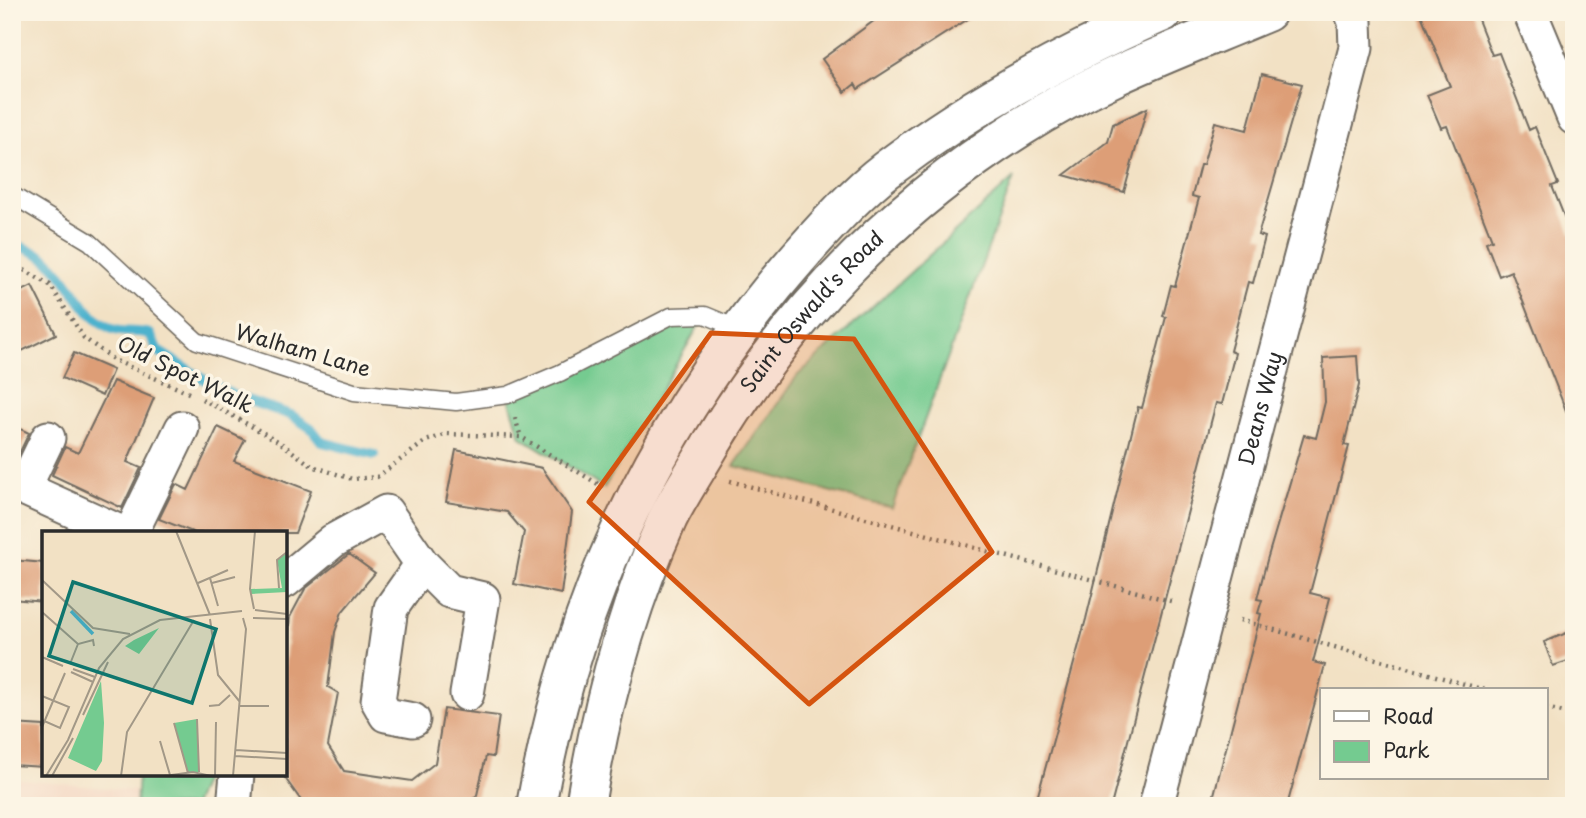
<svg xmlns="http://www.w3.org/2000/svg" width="1586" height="818" font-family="'Playpen Sans',sans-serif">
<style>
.built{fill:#f3d4bf}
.green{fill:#74cb90;stroke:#507b5e;stroke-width:2}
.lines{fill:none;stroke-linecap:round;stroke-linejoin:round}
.stream{stroke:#4eb2cd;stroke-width:10}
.building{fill:#dd9e77}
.service-casing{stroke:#716b61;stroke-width:19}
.minor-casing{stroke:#716b61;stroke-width:37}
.primary-casing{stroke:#716b61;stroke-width:42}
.path{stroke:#716b61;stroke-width:4.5;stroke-dasharray:2 5;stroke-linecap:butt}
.service{stroke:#fff;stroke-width:16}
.minor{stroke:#fff;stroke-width:33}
.primary{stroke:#fff;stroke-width:38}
.marked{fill:#d5540f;fill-opacity:0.2;stroke:#d5540f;stroke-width:5;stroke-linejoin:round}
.labels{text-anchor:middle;stroke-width:7;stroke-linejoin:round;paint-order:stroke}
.street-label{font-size:21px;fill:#2b2b2b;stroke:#fcf5e5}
.inset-river{fill:none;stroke:#4eb2cd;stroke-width:3.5}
.inset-road{fill:none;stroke:#a29887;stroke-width:2}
.view{fill:#0f766e;fill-opacity:0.15;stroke:#0f766e;stroke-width:3.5}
.inset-edge{fill:none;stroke:#2b2b2b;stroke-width:3.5}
</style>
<rect width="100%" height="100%" fill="#fcf5e5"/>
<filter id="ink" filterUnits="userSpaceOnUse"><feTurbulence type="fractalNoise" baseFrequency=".0143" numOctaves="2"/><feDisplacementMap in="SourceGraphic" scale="14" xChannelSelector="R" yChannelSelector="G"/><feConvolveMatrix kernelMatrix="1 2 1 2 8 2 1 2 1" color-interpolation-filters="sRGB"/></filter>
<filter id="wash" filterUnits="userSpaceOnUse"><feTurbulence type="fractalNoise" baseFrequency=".00686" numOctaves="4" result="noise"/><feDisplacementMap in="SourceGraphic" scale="28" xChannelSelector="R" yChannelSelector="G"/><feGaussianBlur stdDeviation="1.57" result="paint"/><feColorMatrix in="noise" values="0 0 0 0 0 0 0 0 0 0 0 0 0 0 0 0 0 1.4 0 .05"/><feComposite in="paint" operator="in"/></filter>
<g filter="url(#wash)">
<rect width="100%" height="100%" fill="#f2e1c4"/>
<path class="built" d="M12,779L137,791L135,806H12Z"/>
<path class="green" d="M1014,178L892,508L734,466L797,376Z
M705,315L604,488L521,437L508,395L671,316Z
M138,774H142L204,779L193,806H136Z"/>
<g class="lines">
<path class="stream" d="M12,243C22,247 34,251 42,256C70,275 78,310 108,327C122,335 135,329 150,334L158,351L208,382L235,396L291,415L311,428L322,442L374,455"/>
</g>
<g id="blocks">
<path class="building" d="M886,12H979L858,89L855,84L845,92L822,59Z
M1420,12H1475L1492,55L1499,53L1529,130L1535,127L1558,184L1552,186L1574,241V431L1511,271L1499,276L1486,242L1492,240L1447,126L1441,128L1427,95L1450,86Z
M1262,74L1302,84L1258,235L1265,237L1253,283L1248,282L1230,351L1235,353L1222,404L1216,403L1111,806H1035L1086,619L1134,423L1138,407L1142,408L1166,317L1163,316L1171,285L1175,286L1199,198L1192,196L1200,165H1203L1215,122L1247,130Z
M1147,108L1124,192L1064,175L1108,142L1113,124Z
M32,286L56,334L12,356V296Z
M74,353L113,370L102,396L62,378Z
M1357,356L1359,385L1344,445L1349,446L1310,593L1330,598L1313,662L1325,665L1287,806H1211L1261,614L1258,613L1262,600L1257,599L1267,560L1304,435L1316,438L1325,402L1323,358Z
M113,381L154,398L127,462L141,468L122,508L52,475L65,447L78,453Z
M12,425L29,433L17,458L12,456Z
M218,427L245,440L234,461L311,491L295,533H195L159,519L176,484L188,490Z
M456,450L542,468L572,512L561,594L514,584L524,532L507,512L446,502Z
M349,554L375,573L342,612L335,632L328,687L338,693L328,746L344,771L412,781L435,763L444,709L499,716L493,757L486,756L477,795L466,806H305L285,778V662L290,617L305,589Z
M12,560L44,563V602L12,599Z
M1574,630V659L1553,666L1544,642Z
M12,724L44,726V767L12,765Z"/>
</g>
</g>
<g filter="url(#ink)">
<use href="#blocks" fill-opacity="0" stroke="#716b61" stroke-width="2"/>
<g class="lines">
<defs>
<path id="service" d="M12,195L90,242L197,341L354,392L456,402L508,395L560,373L671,316L705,315L739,329"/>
<g id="minor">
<path d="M1530,12L1574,118"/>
<path d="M12,483L122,533"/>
<path d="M24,488L48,438"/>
<path d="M131,533L182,428"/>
<path d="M285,581L333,541L386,512L422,564L449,591L483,599L467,694"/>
<path d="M413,720L386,715L378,701L391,608L422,564"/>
<path d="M234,806L237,774"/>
<path id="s1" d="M1156,806L1356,48L1355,21L1351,12"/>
</g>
<g id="primary">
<path d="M536,806C571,607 648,440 775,285C805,249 849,198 886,170C970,106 1066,54 1163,12"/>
<path id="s2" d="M585,806C601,707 626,610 668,518C680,494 696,470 710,446C788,316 893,208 1021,127C1097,78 1184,47 1267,12"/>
</g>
</defs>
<use href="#service" class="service-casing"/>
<use href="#minor" class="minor-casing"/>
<use href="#primary" class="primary-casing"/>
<path class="path" d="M12,263L50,285L84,338L114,360L191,394
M202,399L278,441L312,466L352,479L377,477L426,441L447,434L521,437L603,487
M515,418L521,437
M730,481L1174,602
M1240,620L1485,690
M1546,708L1574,715"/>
<use href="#service" class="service"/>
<use href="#minor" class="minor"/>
<use href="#primary" class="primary"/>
</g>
</g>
<path class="marked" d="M711,333L854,339L992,552L809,704L589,502Z"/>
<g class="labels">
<g class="street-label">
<text dy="7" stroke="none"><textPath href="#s2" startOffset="553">Saint Oswald's Road</textPath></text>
<text transform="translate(303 351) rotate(16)" y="7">Walham Lane</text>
<text transform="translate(185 375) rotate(26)" y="7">Old Spot Walk</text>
<text dy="7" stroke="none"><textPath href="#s1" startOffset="411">Deans Way</textPath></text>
</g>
</g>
<g transform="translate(42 531)">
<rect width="245" height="245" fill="#f2e1c4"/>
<path d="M245,21V61L209,63L208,58L240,57L235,29ZM117,97L97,123L83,115L92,109ZM59,150L62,192L60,230L54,240L26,227ZM155,188L157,241L146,242L132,192Z" fill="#74cb90"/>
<path class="inset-river" d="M29,80L51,103"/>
<path class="inset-road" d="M134,0L168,84M168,47L176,75M0,49L51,97L88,103M156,52L186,39M170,52L193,46M237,57L235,29L245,21M212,78L208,58L213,0M213,79L245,83M0,81L36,113M211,87L245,88M168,88L176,144L198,171M0,126L21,135M28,133L36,113L51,109L52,115M31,138L53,146M29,141L51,151M0,165L27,176L18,197L0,189M245,174V213M167,175L177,174L188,164M197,175H227M41,184L66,131M155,188L157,241M132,192L146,242M0,196L23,142M118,210L128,244M194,219L245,222M193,225L245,228M4,245L26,209L57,137L81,108L118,89L200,80M10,245L31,207M79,245L85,201L152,89M122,245L151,241L169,245M173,245L174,191M191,245L204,98L201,87"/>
<path class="view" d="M31,51L174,98L150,172L7,125Z"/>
<rect width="245" height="245" class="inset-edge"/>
</g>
<rect width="1586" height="818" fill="none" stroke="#fcf5e5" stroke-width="42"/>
<rect x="1320" y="688" width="228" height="91" fill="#fcf5e5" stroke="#a8a49b" stroke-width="2"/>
<rect x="1334" y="711" width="35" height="10" fill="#ffffff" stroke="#a8a49b" stroke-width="2"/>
<text x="1383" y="724" font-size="21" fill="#2b2b2b">Road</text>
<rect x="1334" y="741" width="35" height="21" fill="#74cb90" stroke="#a8a49b" stroke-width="2"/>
<text x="1383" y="758" font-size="21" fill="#2b2b2b">Park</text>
</svg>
